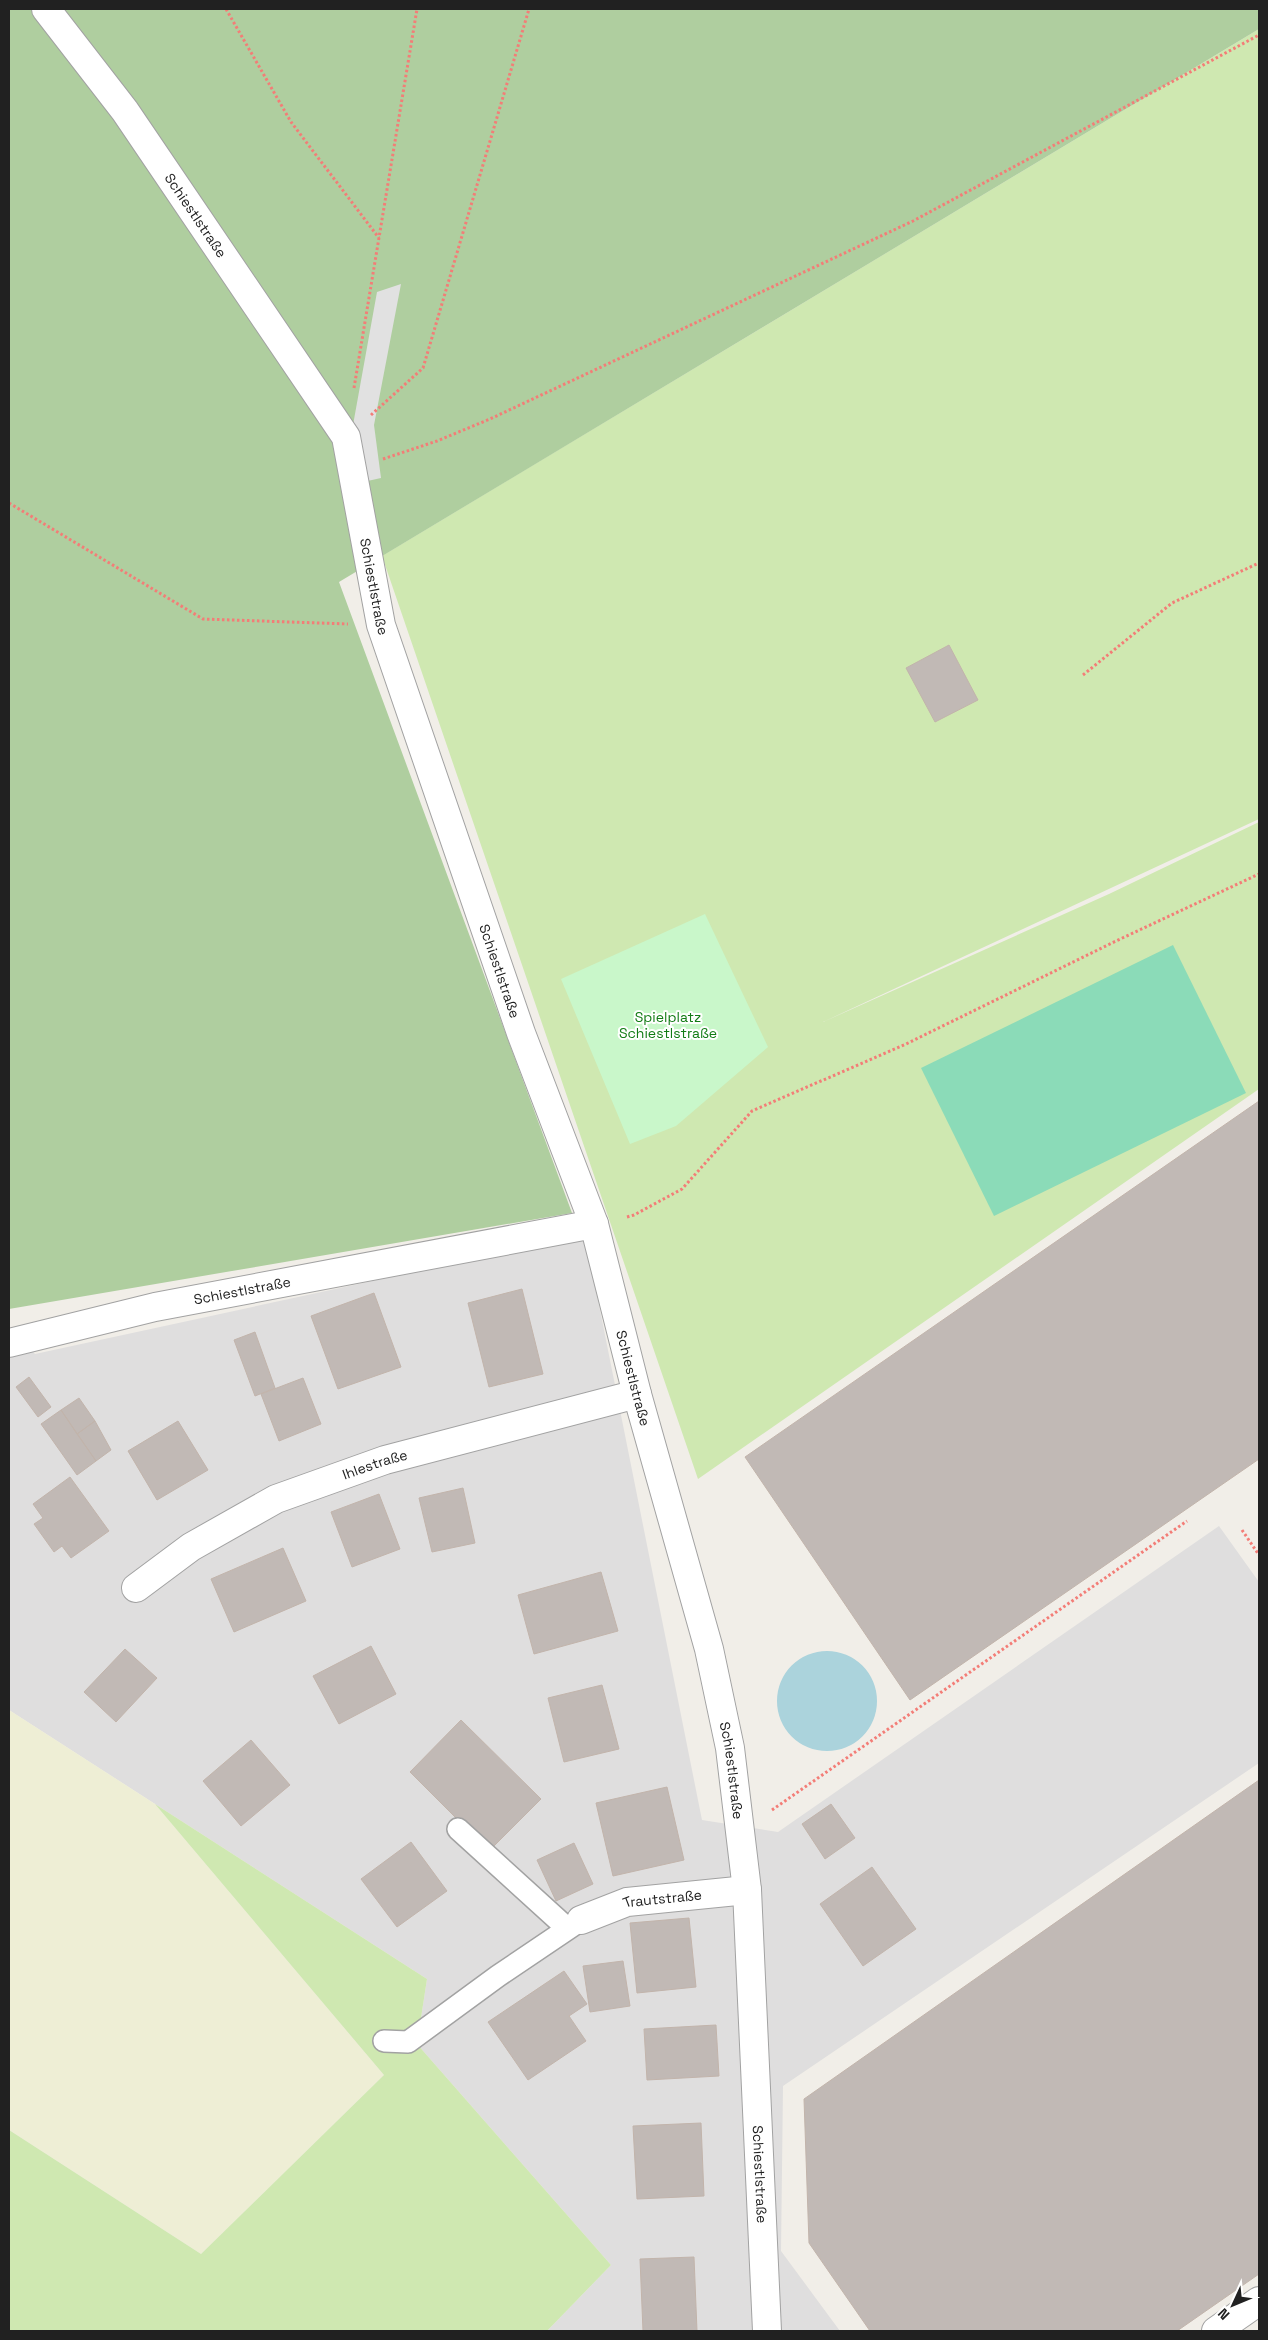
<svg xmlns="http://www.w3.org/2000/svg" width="1268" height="2340" font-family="'Space Grotesk',sans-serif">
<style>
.residential{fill:#dfdede}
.farmland{fill:#eeeed5}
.grass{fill:#cfe8b1}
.forest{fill:#afce9f}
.park{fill:#c9f7ca}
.pitch{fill:#8bdbb8}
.parking{fill:#e1e1e1}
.water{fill:#abd3dc}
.building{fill:#c1b9b5;stroke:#c2b4ab}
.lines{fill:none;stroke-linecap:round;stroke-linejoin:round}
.lane-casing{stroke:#a2a2a2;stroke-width:24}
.street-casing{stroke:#a2a2a2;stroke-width:30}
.path{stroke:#f37d77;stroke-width:3;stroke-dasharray:2.5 2.5;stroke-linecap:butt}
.lane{stroke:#fff;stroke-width:21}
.street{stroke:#fff;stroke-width:28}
.labels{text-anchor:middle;stroke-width:4;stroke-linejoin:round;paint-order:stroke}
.street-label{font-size:14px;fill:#212121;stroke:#fff}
.park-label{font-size:14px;fill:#127c15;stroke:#fff}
</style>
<rect width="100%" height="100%" fill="#f1eee8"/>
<path class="residential" d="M585,1235L702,1820L778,1832L1219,1526L1259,1582V1763L783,2086L781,2251L840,2331H547L611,2265L417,2044L427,1979L9,1710V1327L35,1354Z"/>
<path class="farmland" d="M9,1710L155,1804L384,2075L201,2254L9,2130Z"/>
<path class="grass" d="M1259,29V819L823,1022L1109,894L1259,822V1089L698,1479L382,556Z
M155,1804L427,1979L417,2044L611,2265L547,2331H9V2130L201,2254L384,2075Z"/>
<path class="forest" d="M9,9H1259V29L339,582L572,1213L9,1309Z"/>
<path class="park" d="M705,914L768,1047L676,1126L630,1144L561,979Z"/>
<path class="pitch" d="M1173,945L1246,1093L994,1216L921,1068Z"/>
<path class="parking" d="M401,284L374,425L381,478L363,482L353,425L377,292Z"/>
<path class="water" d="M777 1701a50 50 0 1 1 100 0a50 50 0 1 1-100 0Z"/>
<path class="building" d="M949,645L978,700L935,722L906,668Z
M1259,1101V1459L910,1700L745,1457Z
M522,1289L543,1374L489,1387L468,1303Z
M374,1293L401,1367L338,1389L311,1316Z
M255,1332L275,1388L255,1396L234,1340Z
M29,1377L51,1407L38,1417L16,1387Z
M303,1378L321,1424L279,1441L261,1394Z
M79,1398L95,1421L77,1434L61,1410Z
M61,1410L96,1461L77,1475L41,1424Z
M95,1421L111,1450L96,1461L77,1434Z
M178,1421L208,1470L157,1500L128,1451Z
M70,1477L109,1531L71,1558L62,1546L54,1552L34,1524L43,1518L33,1504Z
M463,1488L475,1543L432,1552L419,1498Z
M379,1494L400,1549L352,1567L331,1512Z
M283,1548L306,1601L234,1632L211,1579Z
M601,1572L618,1631L534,1654L518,1595Z
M371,1646L396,1694L339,1724L313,1676Z
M125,1649L157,1678L116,1722L84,1692Z
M602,1685L619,1749L564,1762L548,1698Z
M461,1720L541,1799L489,1851L410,1772Z
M251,1740L290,1785L241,1826L203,1781Z
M1259,1780V2274L1177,2331H870L809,2243L804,2099Z
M667,1787L684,1860L613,1876L596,1803Z
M831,1804L855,1838L825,1859L802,1824Z
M411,1842L447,1891L397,1927L361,1879Z
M574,1843L593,1884L556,1901L537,1860Z
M872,1867L916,1929L863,1966L820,1904Z
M689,1918L696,1987L637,1993L630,1923Z
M623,1961L630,2006L590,2012L583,1966Z
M564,1971L587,2004L569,2016L586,2041L528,2080L488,2022Z
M716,2025L719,2076L647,2080L644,2029Z
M701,2123L704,2196L637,2199L633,2126Z
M694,2257L697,2331H643L640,2259Z"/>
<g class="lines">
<defs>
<path id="lane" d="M458,1829L568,1929
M384,2041L408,2042L498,1976L581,1920"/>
<g id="street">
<path id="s1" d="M46,9L125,111L346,437L381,625L521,1033L594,1224L637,1394L709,1649L730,1748L747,1890L767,2331"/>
<path id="s2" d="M9,1343L155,1307L594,1224"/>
<path id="s3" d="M136,1588L191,1547L276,1499L385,1460L637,1394"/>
<path id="s4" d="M581,1920L627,1902L747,1890"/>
<path d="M1216,2331L1259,2301"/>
</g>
</defs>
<use href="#lane" class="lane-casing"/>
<use href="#street" class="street-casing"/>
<path class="path" d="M226,9L291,122L379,238
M354,388L417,9
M371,415L423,368L529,9
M383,459L437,441L490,419L913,221L1259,35
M9,503L203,619L348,624
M1083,675L1172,603L1259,563
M627,1217L634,1215L682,1189L752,1111L906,1044L1116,941L1259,874
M1242,1530L1259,1555
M772,1810L1187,1521"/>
<use href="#lane" class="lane"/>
<use href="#street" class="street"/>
</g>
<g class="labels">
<g class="street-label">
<text dy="5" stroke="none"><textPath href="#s1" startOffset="255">Schiestlstraße</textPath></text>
<text dy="5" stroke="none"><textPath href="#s1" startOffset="675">Schiestlstraße</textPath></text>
<text dy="5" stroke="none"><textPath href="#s1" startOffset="1080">Schiestlstraße</textPath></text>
<text dy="5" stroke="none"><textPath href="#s2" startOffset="239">Schiestlstraße</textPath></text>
<text dy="5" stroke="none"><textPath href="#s1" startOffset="1509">Schiestlstraße</textPath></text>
<text dy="5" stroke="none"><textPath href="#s3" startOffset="271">Ihlestraße</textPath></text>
<text dy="5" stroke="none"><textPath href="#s1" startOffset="1914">Schiestlstraße</textPath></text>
<text dy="5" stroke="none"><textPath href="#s4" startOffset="85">Trautstraße</textPath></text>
<text dy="5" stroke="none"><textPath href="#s1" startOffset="2319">Schiestlstraße</textPath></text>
</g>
<g class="park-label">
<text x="668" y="1022">Spielplatz<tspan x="668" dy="16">Schiestlstraße</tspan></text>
</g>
</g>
<rect width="1268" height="2340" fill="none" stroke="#212121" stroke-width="20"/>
<g transform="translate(1233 2305) rotate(226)" stroke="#ffffff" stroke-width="4" paint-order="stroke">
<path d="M0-4L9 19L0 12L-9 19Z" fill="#212121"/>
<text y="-8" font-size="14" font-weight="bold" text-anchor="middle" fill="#212121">N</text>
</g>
</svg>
